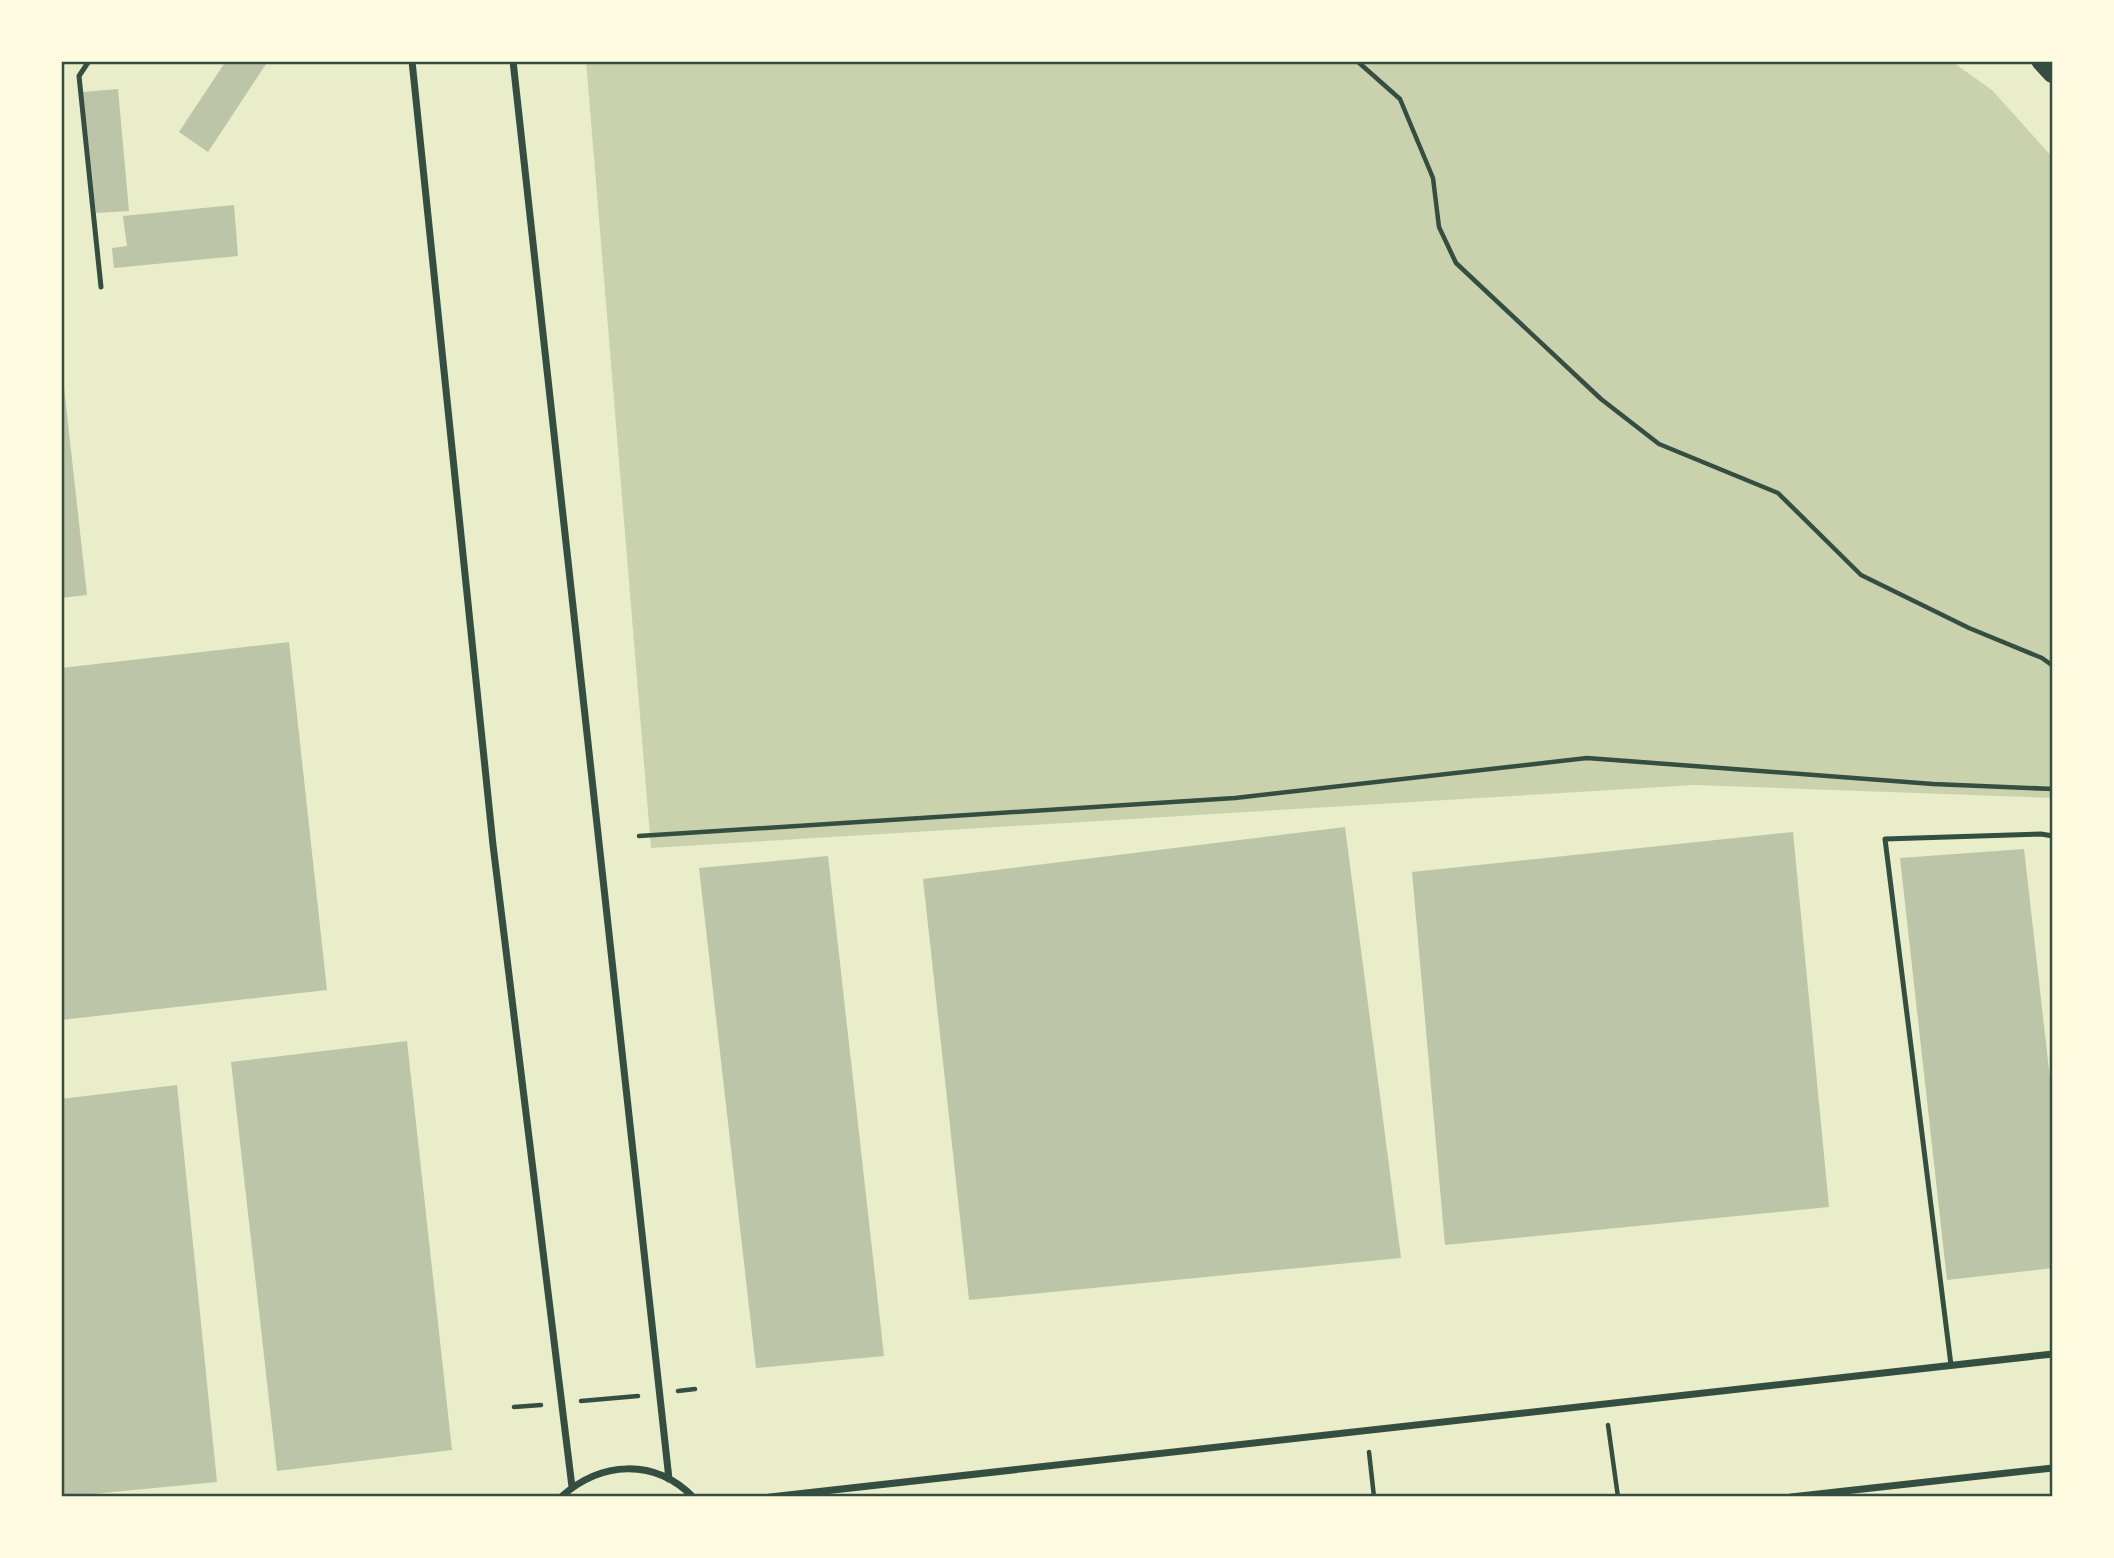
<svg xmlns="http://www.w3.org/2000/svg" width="2114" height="1558" font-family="'Roboto Serif',serif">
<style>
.green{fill:#cad2ad}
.building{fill:#bcc5a7}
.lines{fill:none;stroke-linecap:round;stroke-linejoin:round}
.path{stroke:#344e41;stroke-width:4.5}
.service{stroke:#344e41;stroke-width:5}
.minor{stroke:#344e41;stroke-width:7}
.motorway{stroke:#344e41;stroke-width:21}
.neatline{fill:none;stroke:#344e41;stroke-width:2.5}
</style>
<rect width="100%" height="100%" fill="#e9edc9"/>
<path class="green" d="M586,61H1951L1992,90L2053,158V798L1694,785L651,848Z"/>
<path class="building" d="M226,61H268L208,152L179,132Z
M118,89L129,211L96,213L83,92Z
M234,205L238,256L114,268L112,248L127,246L123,216Z
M61,378H63L87,595L61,598Z
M289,642L327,990L61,1020V668Z
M1345,827L1401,1258L969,1300L923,879Z
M1793,832L1829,1207L1445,1245L1412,872Z
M2024,849L2053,1105V1268L1947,1280L1900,858Z
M828,856L884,1356L756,1368L699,868Z
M407,1041L452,1450L277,1471L231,1062Z
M177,1085L217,1482L61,1497V1099Z"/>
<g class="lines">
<path class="path" d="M1357,61L1400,99L1433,178L1439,227L1456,263L1601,399L1659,444L1778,493L1861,575L1969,628L2042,658L2053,666
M639,836L1235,798L1587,758L1933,784L2053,789
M678,1391L695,1389
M581,1401L638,1396
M514,1407L541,1405
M1608,1425L1618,1497
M1369,1452L1374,1497"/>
<path class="service" d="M89,61L79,76L101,287
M1951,1365L1885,839L2041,834L2053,836"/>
<path class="minor" d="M412,61L493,845L572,1487
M513,61L669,1479
M561,1497C601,1461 654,1458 693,1497
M770,1497L2053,1354
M1791,1497L2053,1468"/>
<path class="motorway" d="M2042,61L2053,73"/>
</g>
<rect width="2114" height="1558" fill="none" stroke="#fefae0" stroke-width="126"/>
<rect x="63" y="63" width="1988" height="1432" class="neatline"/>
</svg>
